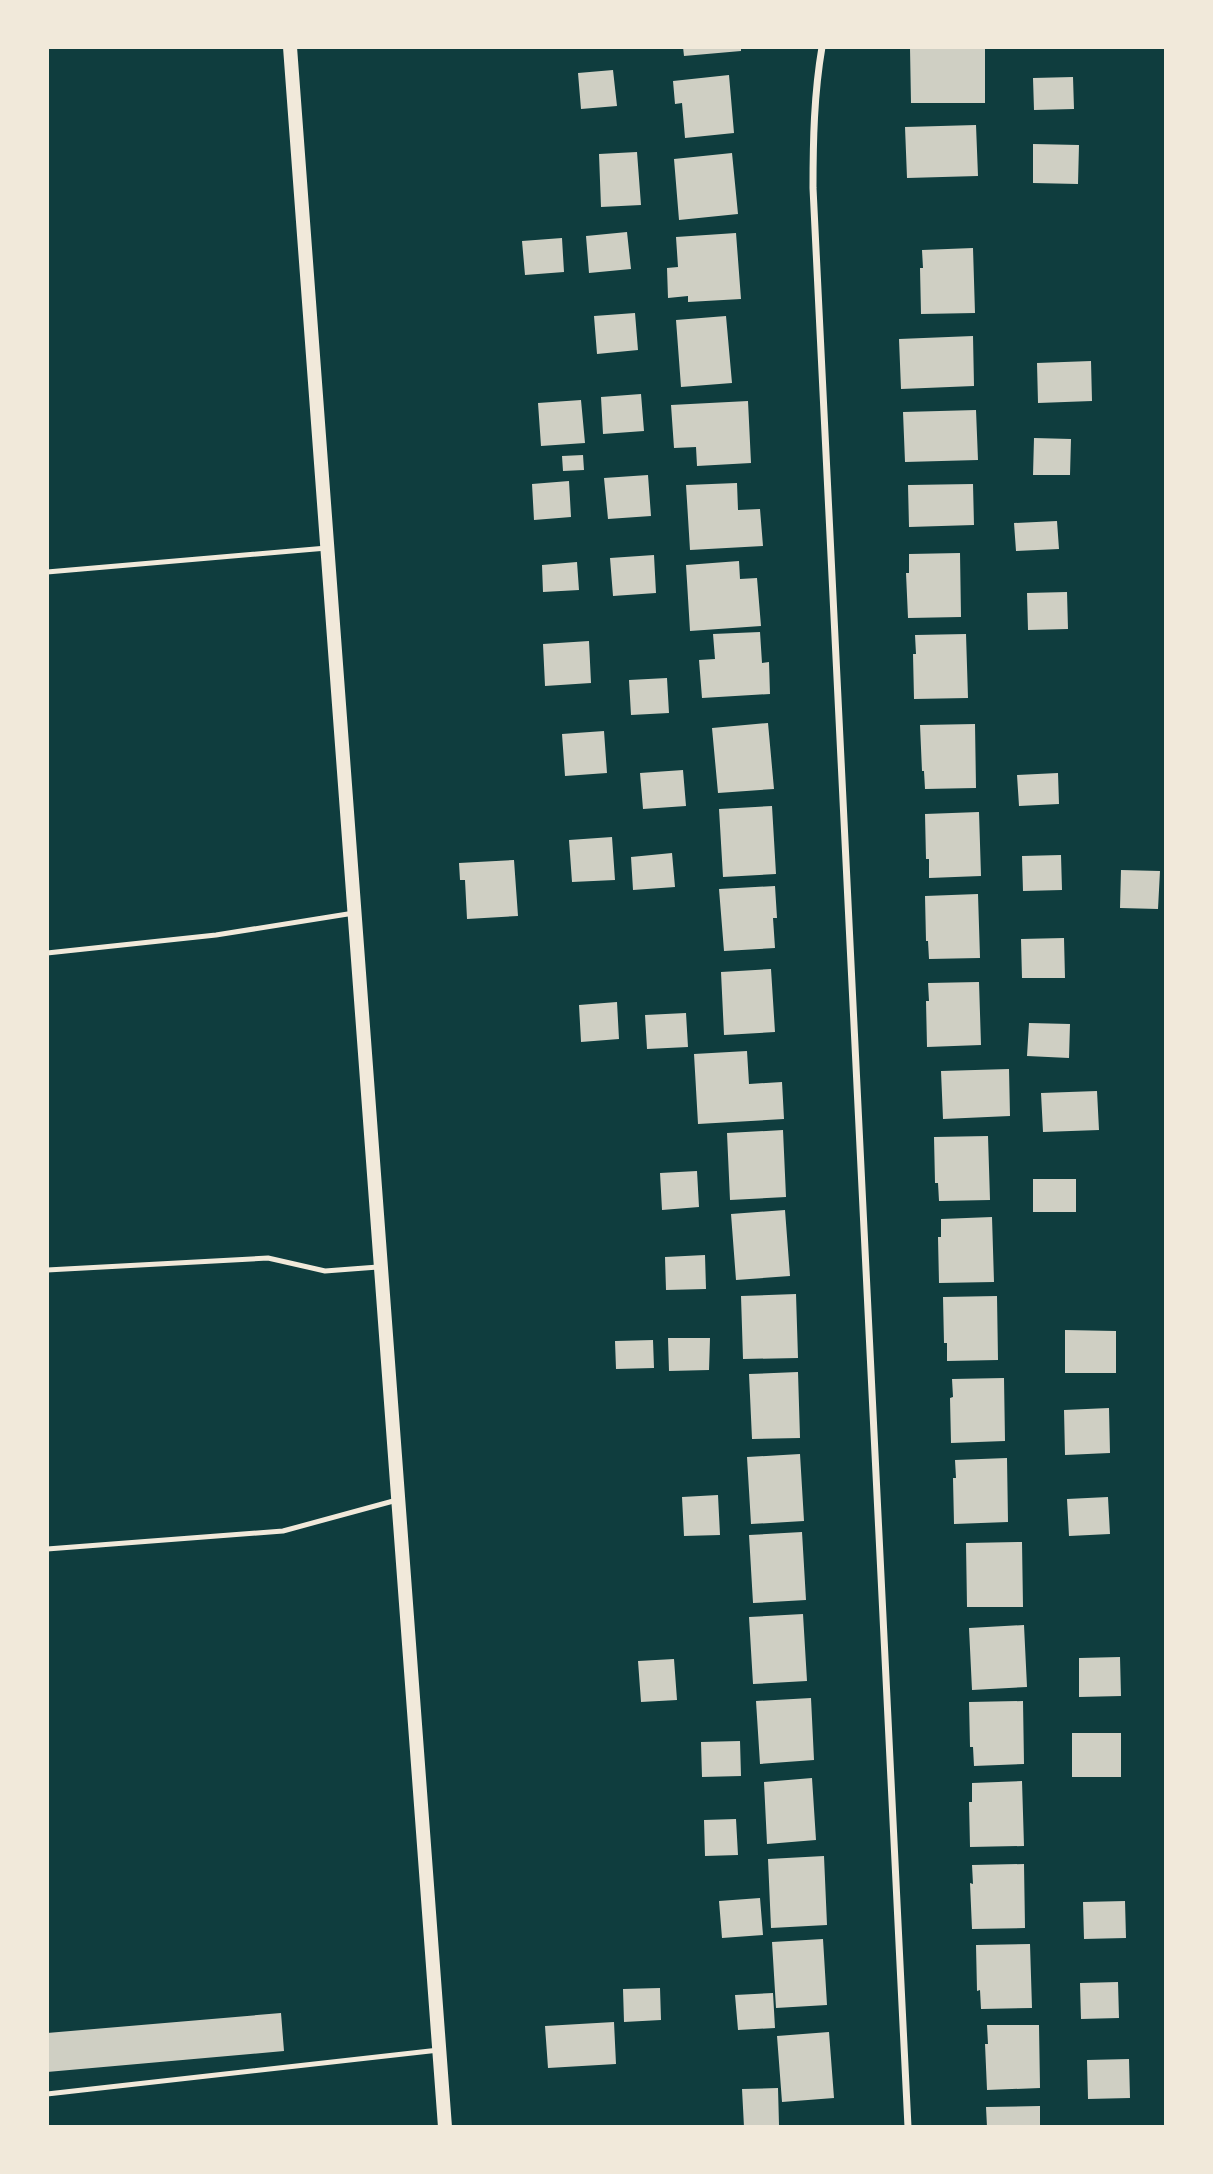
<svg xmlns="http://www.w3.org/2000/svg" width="1213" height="2174" font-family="'Roboto Condensed',sans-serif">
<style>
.building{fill:#cfcfc3}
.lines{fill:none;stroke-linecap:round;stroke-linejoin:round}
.service{stroke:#f1e9da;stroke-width:5}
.minor{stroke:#f1e9da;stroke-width:7}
.secondary{stroke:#f1e9da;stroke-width:14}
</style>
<rect width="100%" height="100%" fill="#0f3d3e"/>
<path class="building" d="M683,47H741V51L684,56Z
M910,48H985V103H911Z
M613,70L617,106L581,109L578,73Z
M729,75L734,133L685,138L682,103L675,104L673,81Z
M1073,77L1074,109L1034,110L1033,78Z
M976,125L978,176L907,178L905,127Z
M1033,144L1079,145L1078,184L1033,183Z
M637,152L641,205L601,207L599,154Z
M732,153L738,214L679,220L674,159Z
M627,232L631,269L589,273L586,236Z
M736,233L741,299L688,302V296L668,298L667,268L678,267L676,237Z
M562,238L564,272L525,275L522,241Z
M973,248L975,313L921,314L920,268H923L922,250Z
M635,313L638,350L597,354L594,316Z
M726,316L732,383L681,387L676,320Z
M973,336L974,386L901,389L899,339Z
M1091,361L1092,401L1038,403L1037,363Z
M641,394L644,431L603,434L601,397Z
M581,400L585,443L541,446L538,403Z
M748,401L751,463L697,466L696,447L674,448L671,405Z
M976,410L978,460L905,462L903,412Z
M1034,438L1071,439L1070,475H1033Z
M583,455L584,470L563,471L562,456Z
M648,475L651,516L608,519L604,478Z
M569,481L571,517L534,520L532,484Z
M737,483L738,510L760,509L763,546L690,550L686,485Z
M973,484L974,525L909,527L908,485Z
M1057,521L1059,549L1016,551L1014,523Z
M960,553L961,617L908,618L906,573H909V554Z
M654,555L656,593L613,596L610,558Z
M739,561L740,579L757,578L761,626L690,631L686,565Z
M577,562L579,590L543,592L542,565Z
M1067,592L1068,629L1028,630L1027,593Z
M760,632L762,663L769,662L770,694L702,698L699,660L715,659L713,634Z
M966,634L968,698L914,699L913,654H916L915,635Z
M589,641L591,683L545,686L543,644Z
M667,678L669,713L631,715L629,680Z
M768,723L774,789L718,793L712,728Z
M975,724L976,788L925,789L924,771H922L920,725Z
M604,731L607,773L565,776L562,734Z
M683,770L686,806L643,809L640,773Z
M1058,773L1059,804L1019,806L1017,775Z
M772,806L776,874L723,877L719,809Z
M979,812L981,876L929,878V859H926L925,814Z
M612,837L615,880L572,882L569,840Z
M672,853L675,887L633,890L631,857Z
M1061,855L1062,890L1023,891L1022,856Z
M514,860L518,916L467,919L465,880H460L459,863Z
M1121,870L1160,871L1158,909L1120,908Z
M775,886L777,918H773L775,948L724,951L719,889Z
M978,894L980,958L929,959L928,941H926L925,896Z
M1064,938L1065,978H1022L1021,939Z
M771,969L775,1032L724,1035L721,972Z
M979,982L981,1045L927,1047L926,1001H929L928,983Z
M617,1002L619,1039L581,1042L579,1005Z
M686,1013L688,1047L647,1049L645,1015Z
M1029,1023L1070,1024L1069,1058L1027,1056Z
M747,1051L749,1084L782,1082L784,1119L698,1124L694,1054Z
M1009,1069L1010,1116L943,1119L941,1071Z
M1097,1091L1099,1130L1043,1132L1041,1093Z
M783,1130L786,1197L730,1200L727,1133Z
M988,1136L990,1200L939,1201L938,1183H935L934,1137Z
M697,1171L699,1207L662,1210L660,1173Z
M1033,1179H1076V1212H1033Z
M785,1210L790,1276L736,1280L731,1214Z
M992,1217L994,1282L939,1283L938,1237H941V1219Z
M705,1255L706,1289L666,1290L665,1257Z
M796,1294L798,1358L743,1359L741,1296Z
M997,1296L998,1360L947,1361V1343H944L943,1297Z
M1065,1330L1116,1331V1373H1065Z
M668,1338H710L709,1370L669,1371Z
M653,1340L654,1368L616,1369L615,1341Z
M798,1372L800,1438L752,1439L749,1374Z
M1004,1378L1005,1441L951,1443L950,1398L953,1397L952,1379Z
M1109,1408L1110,1453L1065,1455L1064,1410Z
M800,1454L804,1521L751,1524L747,1457Z
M1007,1458L1008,1522L954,1524L953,1478H956L955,1460Z
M718,1495L720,1535L684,1536L682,1497Z
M1108,1497L1110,1534L1069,1536L1067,1499Z
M802,1532L806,1600L753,1603L749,1535Z
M1022,1542L1023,1607H967L966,1543Z
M803,1614L807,1681L753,1684L749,1617Z
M1024,1625L1027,1687L972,1690L969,1628Z
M1120,1657L1121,1696L1079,1697V1658Z
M674,1659L677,1700L641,1702L638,1661Z
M811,1698L814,1760L760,1764L756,1701Z
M1023,1701L1024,1764L974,1766L973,1747H970L969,1702Z
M1072,1733H1121V1777H1072Z
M740,1741L741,1776L702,1777L701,1742Z
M812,1778L816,1840L767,1844L764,1782Z
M1022,1781L1024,1846L970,1847L969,1802H972V1783Z
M736,1819L738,1855L705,1856L704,1820Z
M824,1856L827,1925L771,1928L768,1859Z
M1024,1864L1025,1928L972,1929L970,1883L973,1884L972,1865Z
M760,1898L763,1935L722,1938L719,1901Z
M1125,1901L1126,1938L1084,1939L1083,1902Z
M823,1939L827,2005L776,2008L772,1942Z
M1030,1944L1032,2008L981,2009L980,1990L977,1991L976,1945Z
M1118,1982L1119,2018L1081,2019L1080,1983Z
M660,1988L661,2020L624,2022L623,1989Z
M773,1993L775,2028L738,2030L735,1995Z
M281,2013L284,2051L47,2072V2033Z
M614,2022L616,2064L548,2068L545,2026Z
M987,2025H1039L1040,2088L987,2090L985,2044H988Z
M829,2032L834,2098L782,2102L777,2036Z
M1129,2059L1130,2098L1088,2099L1087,2060Z
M778,2088L779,2125L744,2127L742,2089Z
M1040,2106V2127H987L986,2107Z"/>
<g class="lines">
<path class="service" d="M47,572L327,548
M47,953L216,935L354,913
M47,1270L268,1258L325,1271L378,1267
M47,1549L283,1531L397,1500
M47,2094L439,2050"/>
<path class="minor" d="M822,47C814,94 813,141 813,188L908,2127"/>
<path class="secondary" d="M290,47L445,2127"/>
</g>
<rect width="1213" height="2174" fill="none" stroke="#f1e9da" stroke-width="98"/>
</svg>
